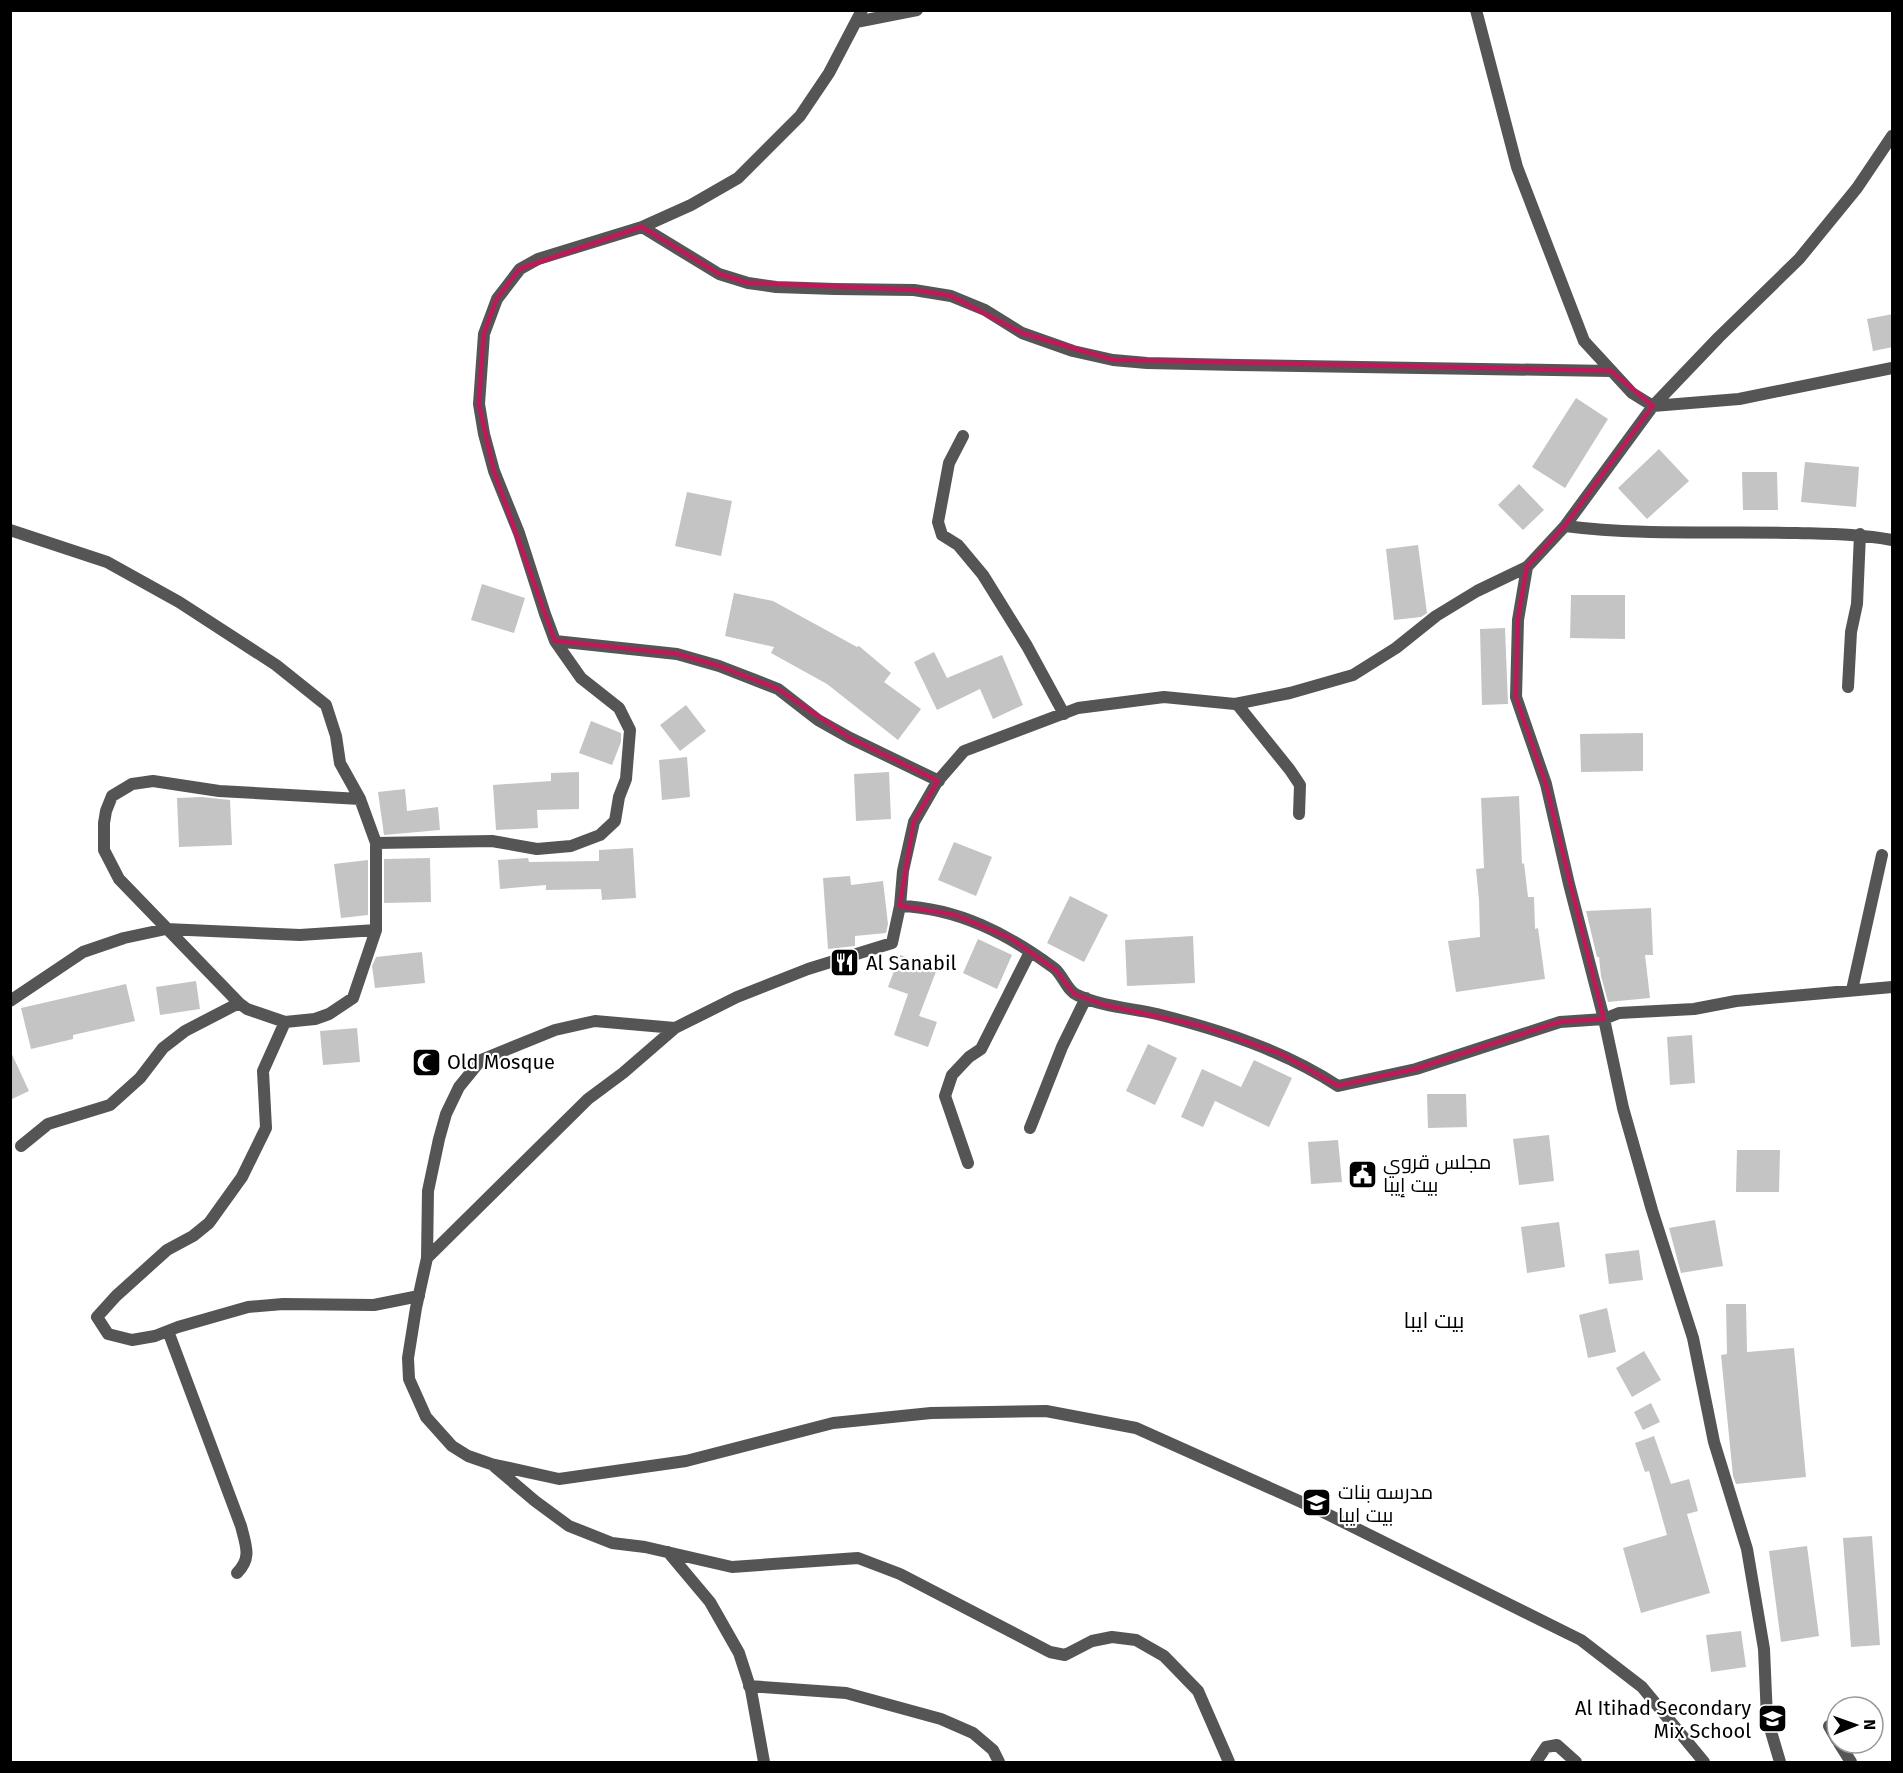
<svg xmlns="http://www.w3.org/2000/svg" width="1903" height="1773" font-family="'Fira Sans',Cairo,sans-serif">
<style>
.building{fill:#c4c4c4}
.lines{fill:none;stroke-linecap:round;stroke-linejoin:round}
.street{stroke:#555;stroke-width:12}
.marked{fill:none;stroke:#c2185b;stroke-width:4.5;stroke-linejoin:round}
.labels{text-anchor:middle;stroke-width:4.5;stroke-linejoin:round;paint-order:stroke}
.poi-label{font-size:20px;fill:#000;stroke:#fff;text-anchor:start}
.quarter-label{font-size:22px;fill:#000;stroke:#fff}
</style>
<rect width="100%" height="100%" fill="#fff"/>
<path class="building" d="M1893,314V347L1873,351L1867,319Z
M1576,398L1608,419L1565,488L1532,467Z
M1659,449L1689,481L1647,519L1618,488Z
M1805,462L1859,467L1856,507L1801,502Z
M1742,472H1777L1778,510H1743Z
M1519,484L1544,510L1523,530L1498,505Z
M687,492L732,501L721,556L675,546Z
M1418,545L1427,613L1421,617L1394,620L1386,549Z
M482,584L525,598L514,633L471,620Z
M734,593L773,601L857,647L859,646L891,673L884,682L921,709L898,740L827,684L771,653L774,647L725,636Z
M1571,595H1625V639L1570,638Z
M1505,628L1508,704L1482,705L1480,629Z
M934,652L947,678L1002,655L1023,705L993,719L980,689L937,710L914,662Z
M686,705L706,731L680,751L660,725Z
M591,721L621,733V742L612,765L579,753Z
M1643,733V771L1581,772L1580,734Z
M687,757L690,797L662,800L659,760Z
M579,772V809L537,810L538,828L496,830L493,785L551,781V773Z
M889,772L891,819L856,821L854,774Z
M405,789L407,811L438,807L440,830L384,835L378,792Z
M1519,796L1522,864L1524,863L1528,897H1534L1535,929L1538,928L1545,979L1456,992L1448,941L1480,937L1479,900L1476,869L1484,868L1481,798Z
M202,797L230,800L232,845L179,847L177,798Z
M954,842L992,857L976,896L938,880Z
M633,848L636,898L602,900L601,889L546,890V885L500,889L498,860L528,858L529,862L599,861V850Z
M430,858L431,902L384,903V859Z
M368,860V915L341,918L334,864Z
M850,876L851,885L883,881L888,924L886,933L855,936V946L828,949L823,878Z
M1070,896L1108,915L1084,962L1047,943Z
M1651,908L1653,955H1645L1650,998L1608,1002L1601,976L1599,957H1597L1586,911Z
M1193,936L1195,983L1127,986L1125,940Z
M978,939L1012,955L997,989L963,973Z
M422,952L425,983L375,988L372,966L376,957Z
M900,955L937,969L919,1016L937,1022L928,1047L894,1035L908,994L888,987Z
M196,981L200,1009L160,1015L156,987Z
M126,984L135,1021L73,1035V1039L31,1049L21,1008Z
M357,1028L360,1062L323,1065L320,1031Z
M1692,1035L1695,1083L1670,1085L1667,1037Z
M1148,1044L1177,1058L1155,1105L1126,1091Z
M10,1050L29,1091L10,1100Z
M1254,1060L1292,1078L1269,1127L1215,1101L1203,1127L1181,1117L1202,1069L1241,1087Z
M1427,1094H1466L1467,1127L1428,1128Z
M1549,1135L1554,1181L1519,1185L1513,1139Z
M1338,1140L1342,1182L1311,1184L1308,1142Z
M1737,1150H1780L1779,1192H1736Z
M1715,1220L1723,1266L1681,1273L1669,1228Z
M1559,1222L1565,1267L1527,1273L1521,1227Z
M1639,1250L1643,1280L1609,1284L1605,1254Z
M1726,1304H1746L1747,1352L1794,1348L1806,1477L1736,1484L1733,1476L1721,1355L1727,1354Z
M1607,1308L1616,1352L1588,1358L1579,1315Z
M1644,1351L1661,1380L1632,1397L1616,1368Z
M1651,1403L1660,1422L1643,1430L1634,1412Z
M1654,1436L1671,1484L1689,1479L1698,1511L1687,1514L1710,1593L1641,1613L1623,1548L1667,1535L1649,1471L1645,1472L1635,1443Z
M1872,1536L1880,1645L1851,1647L1843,1538Z
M1807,1546L1819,1636L1781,1642L1769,1551Z
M1741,1631L1746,1667L1711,1672L1706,1635Z"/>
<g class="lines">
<path class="street" d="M1476,10L1517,167L1584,341L1632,393L1653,406L1739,399L1892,368
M856,22L917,10
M642,227L719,274L748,283L776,287L835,289L914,290L951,296L985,310L1022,333L1073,351L1113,360L1147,363L1237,365L1611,371
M963,436L949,463L938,522L942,535L958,545L983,575L1027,646L1064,714
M1565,526C1642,536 1720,531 1797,533C1830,534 1860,534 1892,540
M10,530L107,562L179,602L276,665L326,705L336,736L340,763L360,799L376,843V930L353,998L329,1014L315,1019L285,1022L263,1071L266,1128L242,1177L209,1223L193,1236L167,1250L116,1296L97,1317L108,1334L132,1340L155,1336L178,1327L248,1307L283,1304L374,1305L419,1296
M1527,567L1477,591L1436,616L1396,648L1353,675L1290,693L1235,704L1164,697L1078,708L964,751L937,782L914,822L903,871L900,906L892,943L808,969L737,997L675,1028L623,1073L588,1099L427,1258L416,1308L408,1358L409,1379L426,1417L452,1446L468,1456L491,1464L559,1479L686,1461L833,1423L931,1413L1046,1411L1136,1428L1319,1510L1581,1640L1642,1687L1704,1762
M555,641L677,654L719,666L778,689L818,720L850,738L939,781
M1848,687L1851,632L1857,604L1860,534
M1237,704L1290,770L1300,785L1299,814
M376,843L492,841L537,849L571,846L600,835L615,821L619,797L626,779L630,730L619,708L581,678L555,641L545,614L519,533L494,471L484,434L479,404L484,334L497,299L520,269L538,259L642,227L691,205L738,178L800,116L829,73L862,10
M900,906C958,908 1008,934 1054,968C1063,975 1067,991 1077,995C1103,1007 1130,1008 1157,1014C1220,1030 1283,1050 1338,1086L1416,1069L1560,1022L1604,1019L1619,1013L1694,1009L1736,1001L1892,987
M1852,990L1882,855
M10,1001L83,952L124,938L166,929L300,935L376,930
M285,1022L247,1009L239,1003L119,879L104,850V823L106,811L112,796L132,784L153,781L219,791L360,799
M1030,1128L1062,1047L1086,998
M21,1146L48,1124L110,1105L140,1078L163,1048L185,1031L239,1003
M968,1163L945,1096L952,1075L969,1057L981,1049L1030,952
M427,1258L428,1191L439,1139L446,1114L459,1087L481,1060L555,1030L595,1021L675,1028
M168,1331L241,1526C246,1546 252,1558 237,1573
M495,1467L535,1501L569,1526L612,1543L645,1547L732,1567L858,1558L900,1574L1050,1652L1065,1655L1092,1641L1112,1637L1136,1640L1164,1656L1198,1691L1229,1762
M668,1552L710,1602L739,1653L751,1690L764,1762
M749,1686L846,1693L941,1719L973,1733L993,1750L999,1762
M1829,1726L1837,1740
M1839,1743L1851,1762
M1536,1762L1546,1747L1557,1745L1576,1762
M1780,1762L1767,1718L1764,1649L1747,1549L1714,1442L1693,1338L1652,1210L1623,1108L1604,1019L1569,884L1546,784L1516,697L1518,620L1527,567L1565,526L1653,406L1719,337L1799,259L1857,188L1892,136"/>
</g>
<path class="marked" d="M642,227L719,274L748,283L914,290L951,296L1022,333L1113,360L1611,371L1653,406L1565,526L1527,567L1518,620L1516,697L1546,784L1604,1019L1560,1022L1416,1069L1338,1086L1281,1054L1201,1026L1104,1005L1074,994L1057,971L1010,938L955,915L900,906L914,822L938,781L850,738L778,689L719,666L677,654L555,641L494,471L479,404L484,334L497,299L520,269Z"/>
<defs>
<symbol id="restaurant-square" viewBox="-11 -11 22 22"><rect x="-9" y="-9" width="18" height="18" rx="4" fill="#000" stroke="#fff"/><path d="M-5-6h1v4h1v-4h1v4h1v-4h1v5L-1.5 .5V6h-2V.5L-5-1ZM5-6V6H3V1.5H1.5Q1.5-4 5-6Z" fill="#fff"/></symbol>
<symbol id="mosque-square" viewBox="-11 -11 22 22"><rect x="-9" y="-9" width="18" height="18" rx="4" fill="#000" stroke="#fff"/><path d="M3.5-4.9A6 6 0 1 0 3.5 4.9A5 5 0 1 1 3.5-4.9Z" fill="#fff"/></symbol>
<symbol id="civic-square" viewBox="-11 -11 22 22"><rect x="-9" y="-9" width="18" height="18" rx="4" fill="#000" stroke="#fff"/><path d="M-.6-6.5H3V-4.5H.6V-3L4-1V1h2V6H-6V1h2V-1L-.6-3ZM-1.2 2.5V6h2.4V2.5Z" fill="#fff"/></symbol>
<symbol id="school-square" viewBox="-11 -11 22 22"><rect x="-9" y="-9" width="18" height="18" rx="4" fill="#000" stroke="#fff"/><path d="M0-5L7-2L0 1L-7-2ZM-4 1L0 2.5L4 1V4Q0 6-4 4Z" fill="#fff"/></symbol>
</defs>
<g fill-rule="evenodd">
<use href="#restaurant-square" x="828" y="946" width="33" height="33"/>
<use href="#mosque-square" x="410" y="1046" width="33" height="33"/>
<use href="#civic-square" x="1346" y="1158" width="33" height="33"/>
<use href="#school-square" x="1300" y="1486" width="33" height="33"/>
<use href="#school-square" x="1756" y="1702" width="33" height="33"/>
</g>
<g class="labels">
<g class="poi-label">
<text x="866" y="970">Al Sanabil</text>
<text x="447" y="1069">Old Mosque</text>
<text x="1383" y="1169">مجلس قروي<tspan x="1383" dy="23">بيت إيبا</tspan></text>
<text x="1338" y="1499">مدرسه بنات<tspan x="1338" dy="23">بيت ايبا</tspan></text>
<text x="1751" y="1715" text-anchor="end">Al Itihad Secondary<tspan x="1751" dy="23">Mix School</tspan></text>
</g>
<g class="quarter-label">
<text x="1434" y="1328">بيت ايبا</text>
</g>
</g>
<rect width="1903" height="1773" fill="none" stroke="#000000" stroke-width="24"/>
<g transform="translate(1855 1725) rotate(89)"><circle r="28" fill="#ffffff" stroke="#999999" stroke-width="1.5"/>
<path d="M0-4.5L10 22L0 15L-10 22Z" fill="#000000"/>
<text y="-9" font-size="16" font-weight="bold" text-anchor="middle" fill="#000000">N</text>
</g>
</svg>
